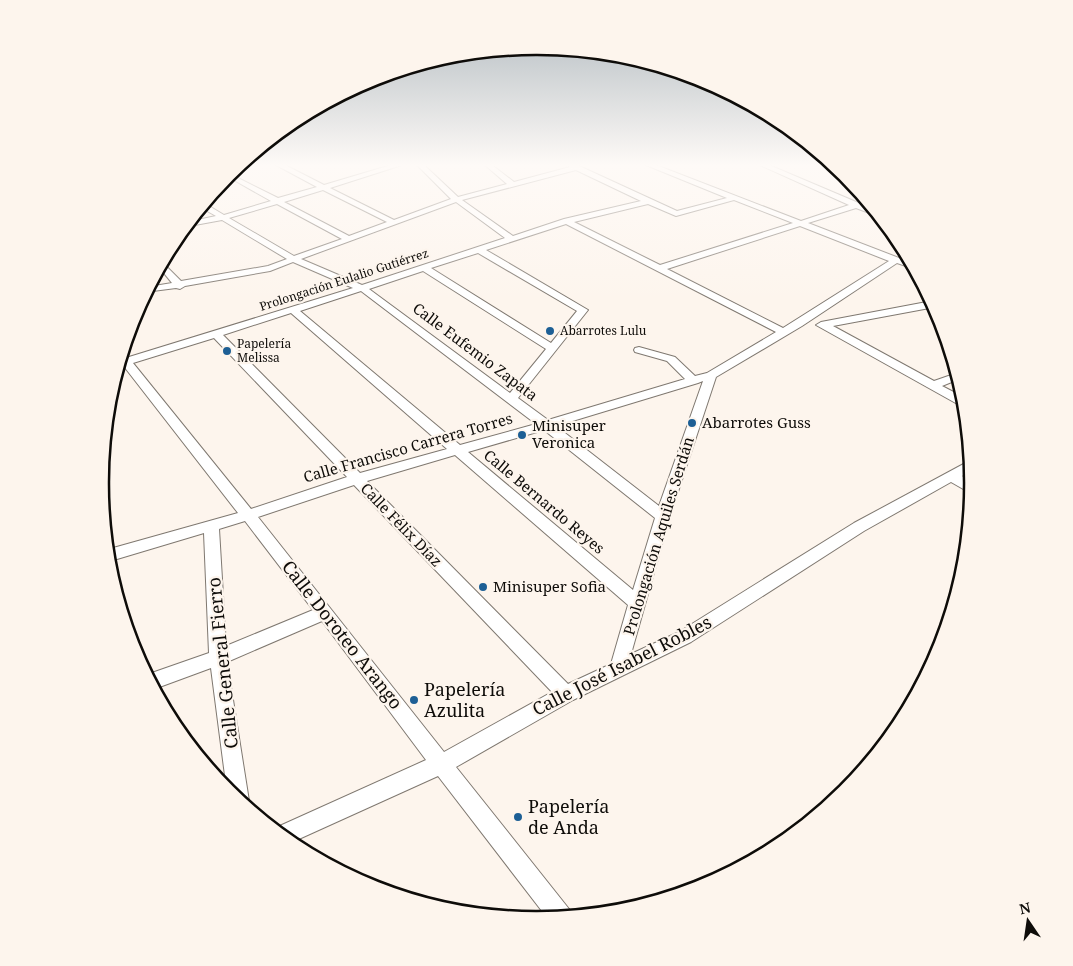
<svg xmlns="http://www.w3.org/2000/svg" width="1073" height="966" font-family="'Noto Serif',serif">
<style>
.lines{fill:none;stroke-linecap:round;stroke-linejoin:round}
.minor-casing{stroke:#7f7870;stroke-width:2}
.minor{fill:#fff;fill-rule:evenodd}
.poi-dot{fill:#1d5f95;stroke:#fdf5ed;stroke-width:2}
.labels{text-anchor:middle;stroke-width:4.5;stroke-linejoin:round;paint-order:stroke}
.far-street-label{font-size:12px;fill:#0e0c09;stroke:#fdf5ed}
.far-poi-label{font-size:12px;fill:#0e0c09;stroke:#fdf5ed;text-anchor:start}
.street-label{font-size:15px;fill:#0e0c09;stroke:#fdf5ed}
.poi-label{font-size:15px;fill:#0e0c09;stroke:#fdf5ed;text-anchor:start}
.near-street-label{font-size:18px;fill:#0e0c09;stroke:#fdf5ed}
.near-poi-label{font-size:18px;fill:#0e0c09;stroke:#fdf5ed;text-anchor:start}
.rim{fill:none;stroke:#0e0c09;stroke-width:2.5}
</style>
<rect width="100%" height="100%" fill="#fdf5ed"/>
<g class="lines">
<defs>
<path id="minor" d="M276,165H285L324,185L391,165H402L330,188L394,220L451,199L417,165H424L458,197L507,184L485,165H492L514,182L570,167L568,165H577L677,211L727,198L646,165H656L801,221L849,205L760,165H769L875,210L880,217L856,208L808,223L912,263L915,269L897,263L802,326L716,377L670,516L631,654L679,632L854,523L971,460L972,470L962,476L973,483L972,494L951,482L864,531L691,642L573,700L456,767L569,909L572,916L548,919L438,776L290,843L273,829L426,760L322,621L227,662L249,801L247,807L227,791L211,668L154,689L146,675L209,653L204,533L107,562L106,550L238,513L119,360L122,352L129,357L353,288L293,262L270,271L185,286L180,289L176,288L145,292L148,287L172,283L159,267L162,262L181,281L268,266L287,259L222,220L184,227L188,222L216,216L200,207L204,203L224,215L271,201L232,179V177H236L278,198L317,187ZM576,170L641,201L564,219L513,236L462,200ZM323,190L387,222L349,236L284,202ZM734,200L793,223L660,265L574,222L648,204L676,216ZM456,202L505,238L362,285L301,259ZM277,204L342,239L294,256L229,218ZM566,224L776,332L707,373L695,376L675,357L639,347L635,348L634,350L635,352L667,361L685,379L548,420L518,398L588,310L486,250ZM800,226L889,261L783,328L667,269ZM478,253L577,311L551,343L431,268ZM423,271L546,349L510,393L369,289ZM361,291L536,424L460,445L300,311ZM291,313L447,449L360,473L223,335ZM214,338L347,477L251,509L133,363ZM703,381L659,506L556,426L698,383ZM544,430L655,518L633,590L468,452ZM455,455L628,605L611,664L568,684L367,481ZM354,485L552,692L444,752L258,517ZM245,521L313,610L226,646L219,529Z
M932,301L935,307L833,326L934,381L957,373L959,379L942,386L965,398L966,406H961L816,325L821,322Z"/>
</defs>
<use href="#minor" class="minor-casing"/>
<use href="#minor" class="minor"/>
</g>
<linearGradient id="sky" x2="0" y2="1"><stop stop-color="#acb6bc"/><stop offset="0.55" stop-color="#fefaf7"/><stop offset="1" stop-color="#fefaf7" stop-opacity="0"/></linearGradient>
<rect width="1073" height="300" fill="url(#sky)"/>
<g class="poi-dot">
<circle cx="550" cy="331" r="5"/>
<circle cx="227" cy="351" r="5"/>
<circle cx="692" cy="423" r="5"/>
<circle cx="522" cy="435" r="5"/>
<circle cx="483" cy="587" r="5"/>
<circle cx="414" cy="700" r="5"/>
<circle cx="518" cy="817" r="5"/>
</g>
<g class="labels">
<g class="far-street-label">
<text transform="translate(344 280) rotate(-18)" y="4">Prolongación Eulalio Gutiérrez</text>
</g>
<g class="far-poi-label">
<text x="560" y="335">Abarrotes Lulu</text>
<text x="237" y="348">Papelería<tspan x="237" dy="14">Melissa</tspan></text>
</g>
<g class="street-label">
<text transform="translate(475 352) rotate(37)" y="5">Calle Eufemio Zapata</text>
<text transform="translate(408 448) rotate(-16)" y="5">Calle Francisco Carrera Torres</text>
<text transform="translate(544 502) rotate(40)" y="5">Calle Bernardo Reyes</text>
<text transform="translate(401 525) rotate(46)" y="5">Calle Félix Díaz</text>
<text transform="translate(659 536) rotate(-73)" y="5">Prolongación Aquiles Serdán</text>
</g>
<g class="poi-label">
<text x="702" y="428">Abarrotes Guss</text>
<text x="532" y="431">Minisuper<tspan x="532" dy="17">Veronica</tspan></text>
<text x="493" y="592">Minisuper Sofia</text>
</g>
<g class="near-street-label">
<text transform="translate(342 635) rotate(52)" y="6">Calle Doroteo Arango</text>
<text transform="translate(223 663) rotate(-96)" y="6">Calle General Fierro</text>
<text transform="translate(622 666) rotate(-27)" y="6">Calle José Isabel Robles</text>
</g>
<g class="near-poi-label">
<text x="424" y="696">Papelería<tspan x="424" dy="21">Azulita</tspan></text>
<text x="528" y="813">Papelería<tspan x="528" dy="21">de Anda</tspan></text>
</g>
</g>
<path d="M0 0H1073V966H0ZM536 55H537A427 427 0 0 1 964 482V484A427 427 0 0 1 537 911H536A427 427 0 0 1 109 484V482A427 427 0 0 1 536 55Z" fill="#fdf5ed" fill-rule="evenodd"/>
<path class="rim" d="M536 55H537A427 427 0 0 1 964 482V484A427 427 0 0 1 537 911H536A427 427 0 0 1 109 484V482A427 427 0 0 1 536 55Z"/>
<g transform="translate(1028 921) rotate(347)" stroke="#fdf5ed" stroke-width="4" paint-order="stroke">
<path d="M0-4L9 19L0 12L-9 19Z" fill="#0e0c09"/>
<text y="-8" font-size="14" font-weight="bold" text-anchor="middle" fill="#0e0c09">N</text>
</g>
</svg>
